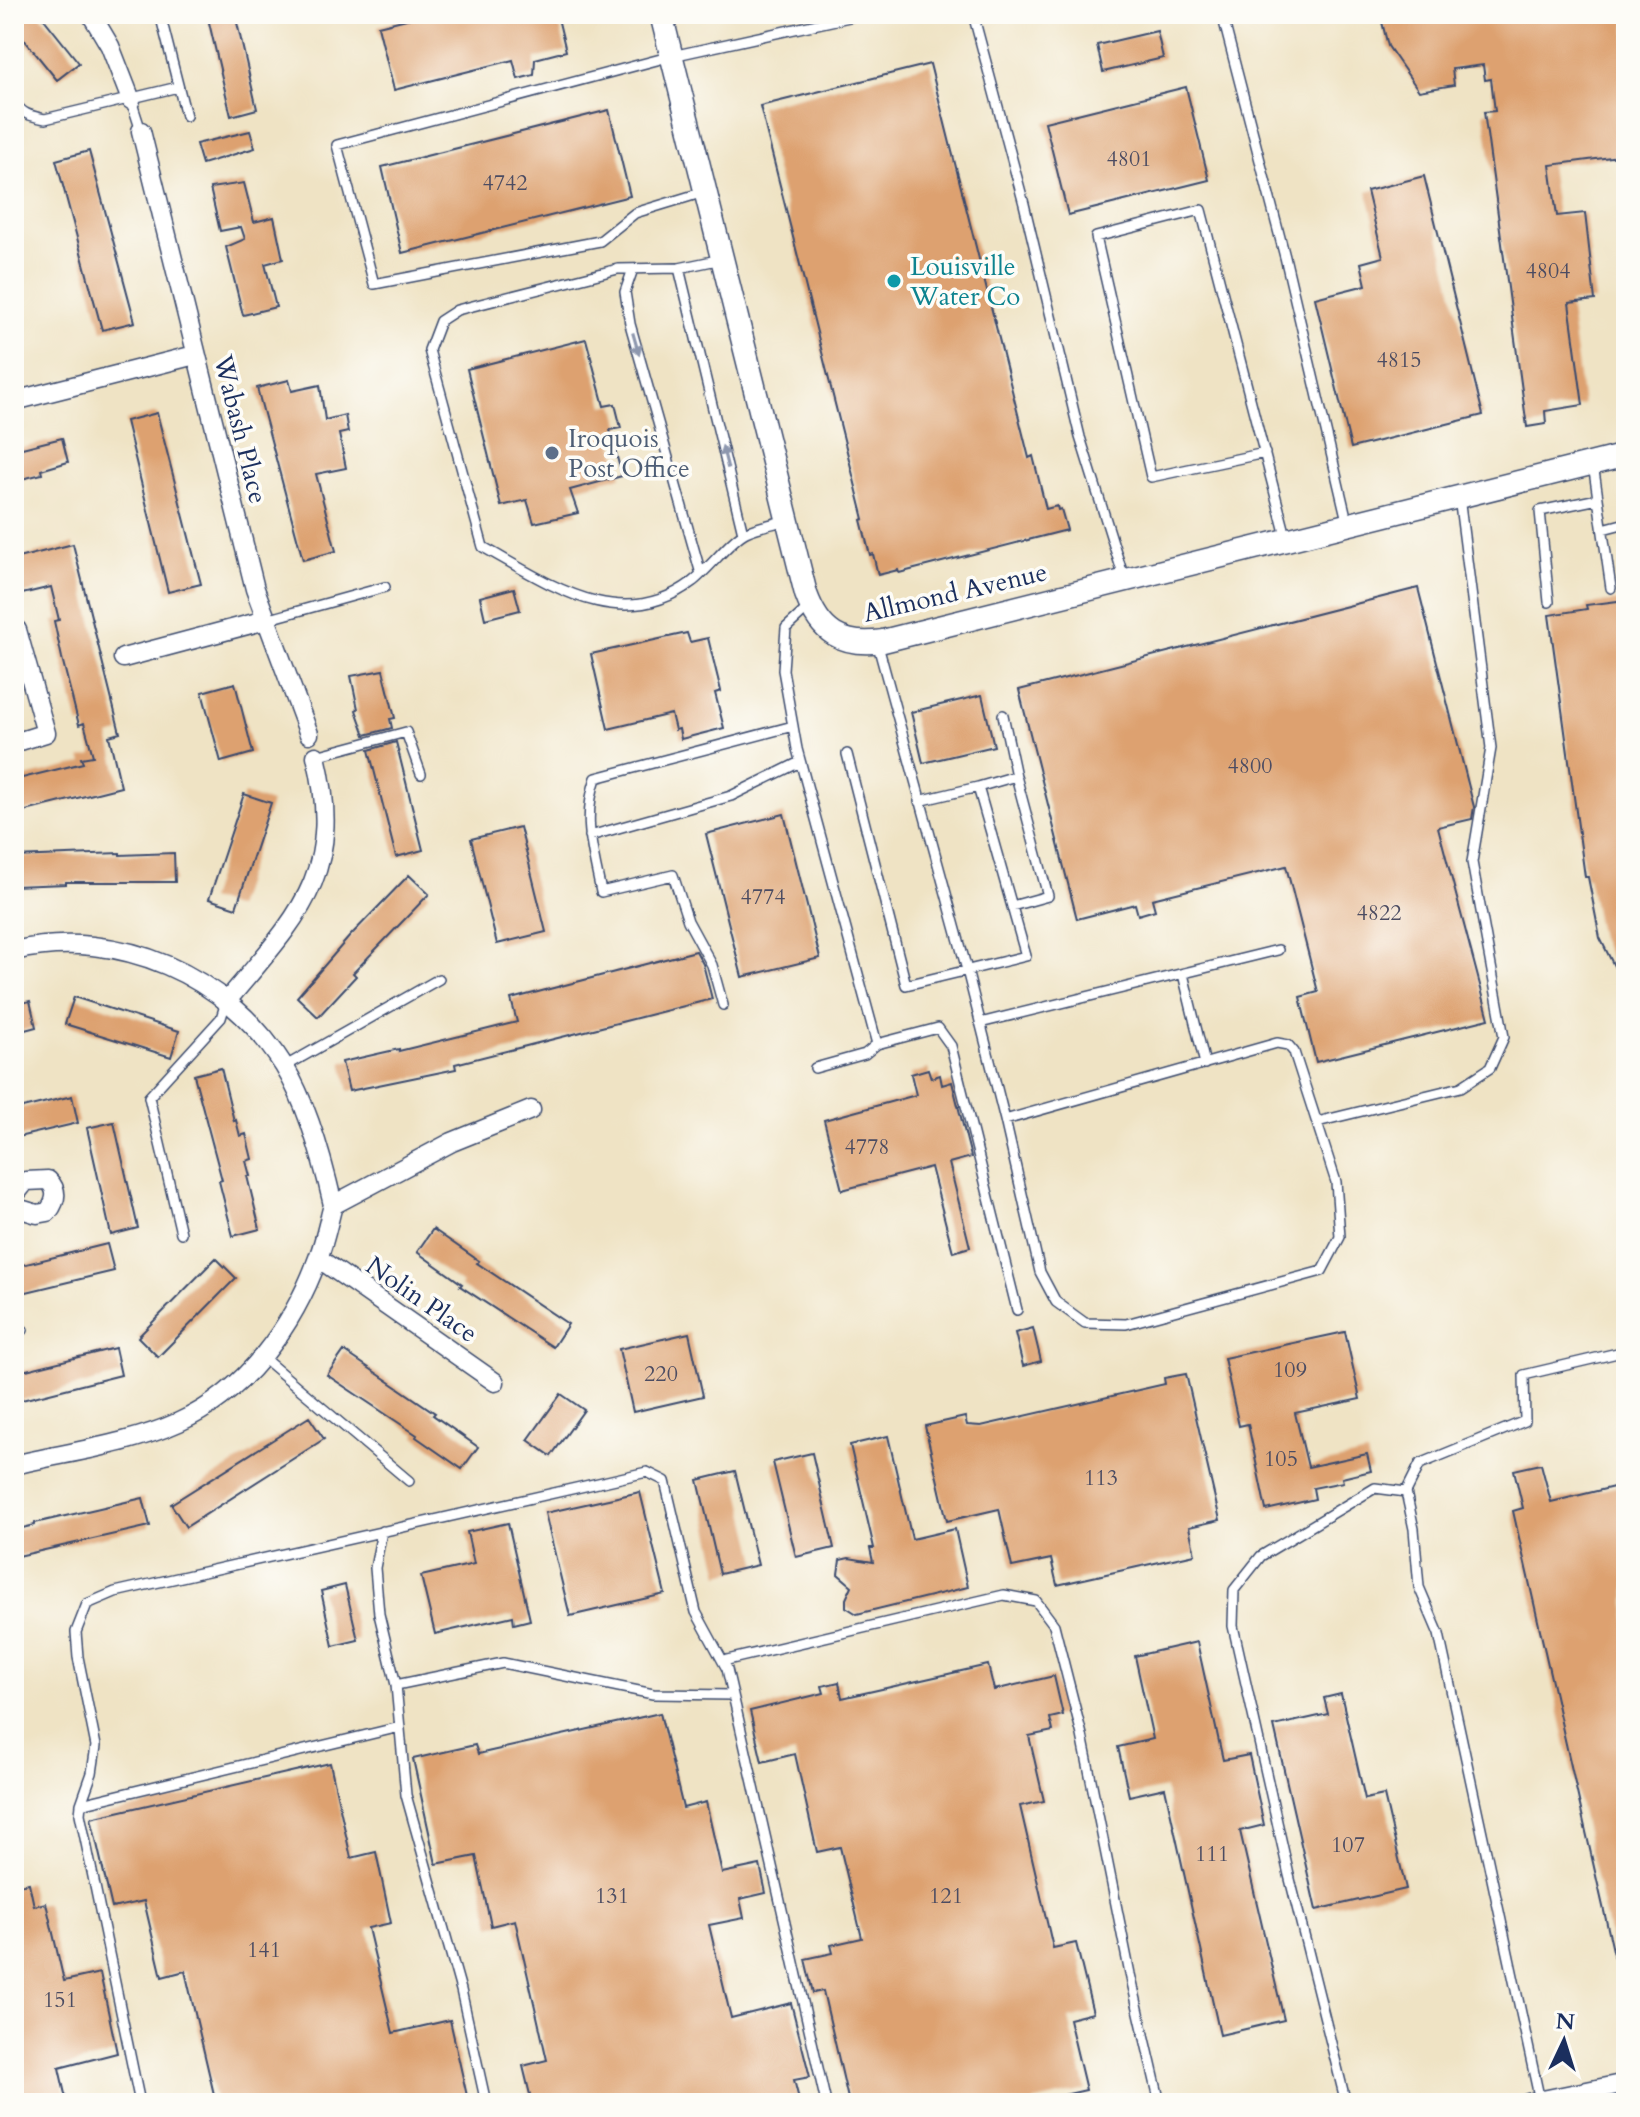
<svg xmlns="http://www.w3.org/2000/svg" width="1640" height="2117" font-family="Cardo,serif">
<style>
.building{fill:#dda170}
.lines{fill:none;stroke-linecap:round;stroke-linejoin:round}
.service-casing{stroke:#3b4a6d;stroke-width:12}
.minor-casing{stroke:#3b4a6d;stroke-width:21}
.tertiary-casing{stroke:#3b4a6d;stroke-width:25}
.service{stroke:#fff;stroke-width:9}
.minor{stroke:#fff;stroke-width:18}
.tertiary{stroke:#fff;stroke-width:22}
.oneway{fill:#8d97ae}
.culture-dot{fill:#0f9aa8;stroke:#fdfcf7;stroke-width:3}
.service-dot{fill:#5c6f8a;stroke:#fdfcf7;stroke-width:3}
.labels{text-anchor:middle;stroke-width:7;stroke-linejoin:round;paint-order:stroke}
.number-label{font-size:22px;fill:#4c4c62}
.culture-label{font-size:26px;fill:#0d838f;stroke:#fdfcf7;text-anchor:start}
.street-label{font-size:26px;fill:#1b2f5e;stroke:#fdfcf7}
.service-label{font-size:26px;fill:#4e5e75;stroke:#fdfcf7;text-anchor:start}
</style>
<rect width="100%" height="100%" fill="#fdfcf7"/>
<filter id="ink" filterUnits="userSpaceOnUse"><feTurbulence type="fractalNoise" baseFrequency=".0125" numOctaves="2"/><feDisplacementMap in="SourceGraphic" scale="16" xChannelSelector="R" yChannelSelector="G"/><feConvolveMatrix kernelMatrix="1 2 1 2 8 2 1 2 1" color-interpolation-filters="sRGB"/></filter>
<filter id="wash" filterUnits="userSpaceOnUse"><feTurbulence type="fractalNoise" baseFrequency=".006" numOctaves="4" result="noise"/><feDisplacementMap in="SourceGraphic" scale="32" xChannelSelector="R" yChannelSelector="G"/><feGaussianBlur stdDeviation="1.8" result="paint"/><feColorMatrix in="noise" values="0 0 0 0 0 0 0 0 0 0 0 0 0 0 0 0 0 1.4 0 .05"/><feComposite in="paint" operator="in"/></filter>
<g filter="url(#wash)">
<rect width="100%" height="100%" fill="#efe3c4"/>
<g id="blocks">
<path class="building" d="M14,14H40L79,63L57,80L14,27Z
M207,14H235L257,109L231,116Z
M427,14H557L566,51L535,59L534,75L518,79L513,60L394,90L378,26Z
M1380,14H1626V155L1550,165L1557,216L1585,213L1595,300L1569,303L1583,405L1545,411L1546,424L1527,427L1484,112L1495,111L1491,79L1485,80L1483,65L1452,69L1454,85L1419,91L1388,46Z
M1157,31L1163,58L1103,72L1097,45Z
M930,64L1029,458L1033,456L1046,509L1057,506L1058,510L1061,509L1067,530L899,573L898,570L878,575L873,554L870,555L861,520L864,519L760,106Z
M1186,87L1209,180L1068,215L1045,122Z
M609,110L630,196L402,253L382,167Z
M250,131L255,148L202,164L196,144Z
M89,151L135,322L102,330L56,160Z
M1424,176L1483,415L1351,448L1315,298L1366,285L1361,263L1383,257L1367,191Z
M244,183L254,222L274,217L283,259L265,264L276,307L243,315L226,247L245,239L241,227L220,231L210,188Z
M586,339L604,406L615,404L621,428L610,430L622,476L570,490L578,513L534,523L527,500L501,506L467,369Z
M289,380L292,391L320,385L325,420L345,415L348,432L339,434L346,468L316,474L336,551L303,560L257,388Z
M157,413L201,584L168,592L126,421Z
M62,438L68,462L41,470L42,474L14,481V450Z
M73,544L120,733L109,736L121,787L14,814V780L83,763L81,758L93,756L84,723L79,725L62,658L54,621L59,620L51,587L14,596V559Z
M514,588L520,610L485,619L480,597Z
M1418,588L1474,807L1472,819L1438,827L1489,1019L1316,1062L1300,997L1318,992L1286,866L1152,899L1155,910L1138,915L1135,904L1077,919L1019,690Z
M1626,600V990L1600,938L1588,877H1585L1549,615L1587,609L1586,605Z
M687,633L690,642L708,638L721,691L715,693L724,728L681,739L679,729L675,730L671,714L608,729L591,654Z
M383,670L395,718L390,719L392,728L365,735L356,710L358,709L351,676Z
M235,683L253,753L221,762L202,692Z
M982,695L994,746L923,763L911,712Z
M396,742L423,850L396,857L369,750Z
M244,794L271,803L236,908L209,899Z
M784,814L820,958L742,977L706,834Z
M520,827L546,932L497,944L471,839Z
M120,853V855L174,853L175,882H66V884L14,886V857Z
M409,875L429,894L353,973L356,976L318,1017L297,997L350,936Z
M696,951L703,964L712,999L455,1064L456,1069L349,1091L342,1062L399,1049V1051L517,1022L511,999Z
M74,997L179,1031L171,1057L65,1024Z
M30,1001L36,1027L14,1033V1005Z
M221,1068L234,1121L236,1120L240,1136L246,1134L252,1159L246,1161L250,1176H247L260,1229L233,1236L219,1181L222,1180L194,1075Z
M928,1069L931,1078L940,1075L942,1085L952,1082L971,1157L949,1163L970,1247L953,1252L931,1167L842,1190L824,1120L916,1095L911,1074Z
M72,1096L78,1123L14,1138V1110Z
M114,1122L138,1228L111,1235L87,1128Z
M433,1229L479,1261L477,1263L568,1324L553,1347L460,1286L462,1284L417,1252Z
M107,1244L114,1271L14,1295V1267Z
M216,1258L236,1278L158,1357L138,1337Z
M1033,1328L1041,1361L1023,1366L1015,1333Z
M1345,1332L1360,1399L1295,1413L1308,1467L1367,1454L1371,1471L1342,1478L1343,1482L1313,1488L1315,1499L1266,1510L1248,1424L1239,1426L1224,1358Z
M689,1333L703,1396L633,1412L619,1349Z
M115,1348L121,1375L14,1402V1373Z
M344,1351L435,1413L433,1415L478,1447L462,1469L416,1437L417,1435L327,1375Z
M1186,1374L1220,1520L1189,1527L1195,1554L1057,1585L1051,1559L1012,1567L999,1509L947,1521L925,1426L965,1417L967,1425L981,1426L1165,1384L1164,1378Z
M561,1394L584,1410L551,1456L528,1440Z
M309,1417L324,1439L186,1527L171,1504Z
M888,1436L912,1539L955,1529L968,1587L857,1614L846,1607V1599L852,1586L838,1574L840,1560L849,1558L873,1562L870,1548H874L850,1445Z
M812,1453L834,1548L796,1557L773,1462Z
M1541,1464L1551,1502L1626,1484V1976L1619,1977L1513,1511L1523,1508L1514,1470Z
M735,1471L758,1565L720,1574L698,1480Z
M640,1492L665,1594L570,1616L545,1513Z
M143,1498L150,1526L14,1557V1530L35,1525V1523Z
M508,1523L530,1620L514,1624L513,1616L435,1634L421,1576L474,1564L467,1532Z
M345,1585L358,1640L333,1646L321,1591Z
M1197,1642L1223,1760L1249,1755L1264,1825L1240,1831L1284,2020L1220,2035L1165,1788L1129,1796L1118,1747L1153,1739L1135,1656Z
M988,1665L994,1690L1054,1676L1063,1715L1050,1718L1053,1731L1029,1736L1044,1801L1020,1806L1053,1948L1076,1943L1093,2013L1069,2019L1086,2090L1029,2103H849L823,1991L813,1993L805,1959L833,1953L831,1945L862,1938L840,1847L817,1852L795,1754L762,1762L750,1711L824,1693L822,1686L839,1682L842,1698Z
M1341,1694L1365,1799L1384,1795L1406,1889L1316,1910L1274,1726L1328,1714L1324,1698Z
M660,1713L683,1808L706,1802L722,1873L760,1865L766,1893L740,1899L744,1918L709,1925L731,2018L791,2003L810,2077L794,2080L800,2103H532L523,2066L547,2060L515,1920L491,1926L476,1856L436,1864L413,1759L475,1745L478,1754Z
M330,1763L351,1858L376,1852L391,1923L368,1928L393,2033L450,2020L467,2096L436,2103H216L185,1971L162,1977L144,1901L112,1908L91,1818Z
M29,1883L34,1906L46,1903L64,1981L100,1973L117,2053L59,2068L67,2103H14V1886Z"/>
</g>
</g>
<g filter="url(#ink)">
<use href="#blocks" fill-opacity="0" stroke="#3b4a6d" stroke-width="2"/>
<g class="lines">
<defs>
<path id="service" d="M160,14L186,116
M973,14L1024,204L1080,437L1125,581
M1222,14L1285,257L1348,525
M131,100L141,131
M14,101C21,114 31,116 45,119L178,87
M704,192L635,213L600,241L374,284L337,145L672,56L863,14
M722,259L679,268L618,269L457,310L440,321L429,350L483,547C548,583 620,636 692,582C708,570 731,539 746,532C759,526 774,524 787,520
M679,268L743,533
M633,269L625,292L630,324L701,574
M1265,453L1151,477L1096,237L1201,210L1287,540
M1593,464L1611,588
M1603,529L1626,523
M1549,602L1540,511L1598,499
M810,606L786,628L783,670L797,749L877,1044L938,1028L951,1046L1017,1310
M266,620L385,587
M877,642L967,970L1005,1120L1040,1272L1056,1302L1085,1323L1126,1324L1322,1271L1340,1237L1336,1182L1294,1052L1288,1045L1277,1043L1005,1120
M847,754L906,985L1026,956L978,787L919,801
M316,756L406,732L421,774
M978,787L1016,776L1003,715
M590,836L731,796L800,762
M1012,906L1048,896L1016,776
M1183,974L1205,1064
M723,1005L712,965L688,921L673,875L601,892C593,851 582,819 596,778L793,726
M980,1023L1278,950
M284,1067L439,979
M815,1068L865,1054L877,1044
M1317,1122L1461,1087L1490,1068L1504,1037L1472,862L1491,748L1459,497
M181,1233L149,1097L221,1018L226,1002
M14,1332L23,1330
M262,1357L409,1481
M1406,1492L1420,1464L1525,1421L1524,1375L1626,1351
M382,1531L375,1568L379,1614L396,1685
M723,1661L1004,1595L1036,1601L1054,1625L1082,1735L1130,1974L1160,2103
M81,1804L92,1773L96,1746L78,1657L76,1632L87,1604L115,1592L647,1472L665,1481L696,1612L727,1669L733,1695
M140,2103L80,1814L81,1804L400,1727
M486,2103L461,1990L406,1795L396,1685L503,1663L653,1694L733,1695L826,2103
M1346,2103L1289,1875L1233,1626L1234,1590L1261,1556L1375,1488L1406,1492L1414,1529L1419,1587L1439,1634L1540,2101"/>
<path id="minor" d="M91,14L110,46L131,100
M141,131L255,589L309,734
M14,401L195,355
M14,631L17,630L46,733L14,743
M123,658L266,620
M14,951C119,927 227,975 284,1066C308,1105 323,1161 333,1205
M226,1002C297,917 345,875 316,756
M14,1196L26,1181L48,1180C58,1190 57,1200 48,1212L37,1214L14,1207
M318,1258L495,1382
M14,1465C68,1452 128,1445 179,1422C246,1392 294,1325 318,1258C325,1241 328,1223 333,1205L452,1142L531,1110
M1528,2103L1626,2083"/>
<path id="tertiary" d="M661,14L806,594C820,633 842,647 883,641L1626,455"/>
</defs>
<use href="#service" class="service-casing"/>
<use href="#minor" class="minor-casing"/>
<use href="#tertiary" class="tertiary-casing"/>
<use href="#service" class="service"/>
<use href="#minor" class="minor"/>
<use href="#tertiary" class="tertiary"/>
</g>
<defs><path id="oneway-solid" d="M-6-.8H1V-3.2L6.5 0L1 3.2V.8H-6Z" transform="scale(2)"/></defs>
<g class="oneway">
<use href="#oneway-solid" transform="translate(636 344) rotate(74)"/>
<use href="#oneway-solid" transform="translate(725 457) rotate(-104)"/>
</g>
</g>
<circle class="culture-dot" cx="894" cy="281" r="8"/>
<circle class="service-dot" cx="552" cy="453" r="8"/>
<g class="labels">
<g class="number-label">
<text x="1129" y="166">4801</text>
<text x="505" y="190">4742</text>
<text x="1548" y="278">4804</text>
<text x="1399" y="367">4815</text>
<text x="1250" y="773">4800</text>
<text x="763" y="904">4774</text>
<text x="1379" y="920">4822</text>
<text x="867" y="1154">4778</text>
<text x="1290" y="1377">109</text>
<text x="661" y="1381">220</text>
<text x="1281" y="1466">105</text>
<text x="1101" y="1485">113</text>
<text x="1348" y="1852">107</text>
<text x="1212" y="1861">111</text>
<text x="612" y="1903">131</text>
<text x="946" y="1903">121</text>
<text x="264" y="1957">141</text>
<text x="60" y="2007">151</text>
</g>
<g class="culture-label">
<text x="910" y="275">Louisville<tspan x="910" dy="30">Water Co</tspan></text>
</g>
<g class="street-label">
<text transform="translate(241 429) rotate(76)" y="9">Wabash Place</text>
<text transform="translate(955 592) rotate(-13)" y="9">Allmond Avenue</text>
<text transform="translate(422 1299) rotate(35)" y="9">Nolin Place</text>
</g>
<g class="service-label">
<text x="568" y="447">Iroquois<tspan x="568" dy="30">Post Office</tspan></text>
</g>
</g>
<rect width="1640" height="2117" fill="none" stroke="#fdfcf7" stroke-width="48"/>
<g transform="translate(1564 2041) rotate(4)" stroke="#fdfcf7" stroke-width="6" paint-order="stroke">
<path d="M0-6L14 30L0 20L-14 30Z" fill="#1b2f5e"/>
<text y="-12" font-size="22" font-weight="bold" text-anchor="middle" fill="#1b2f5e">N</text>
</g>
</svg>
